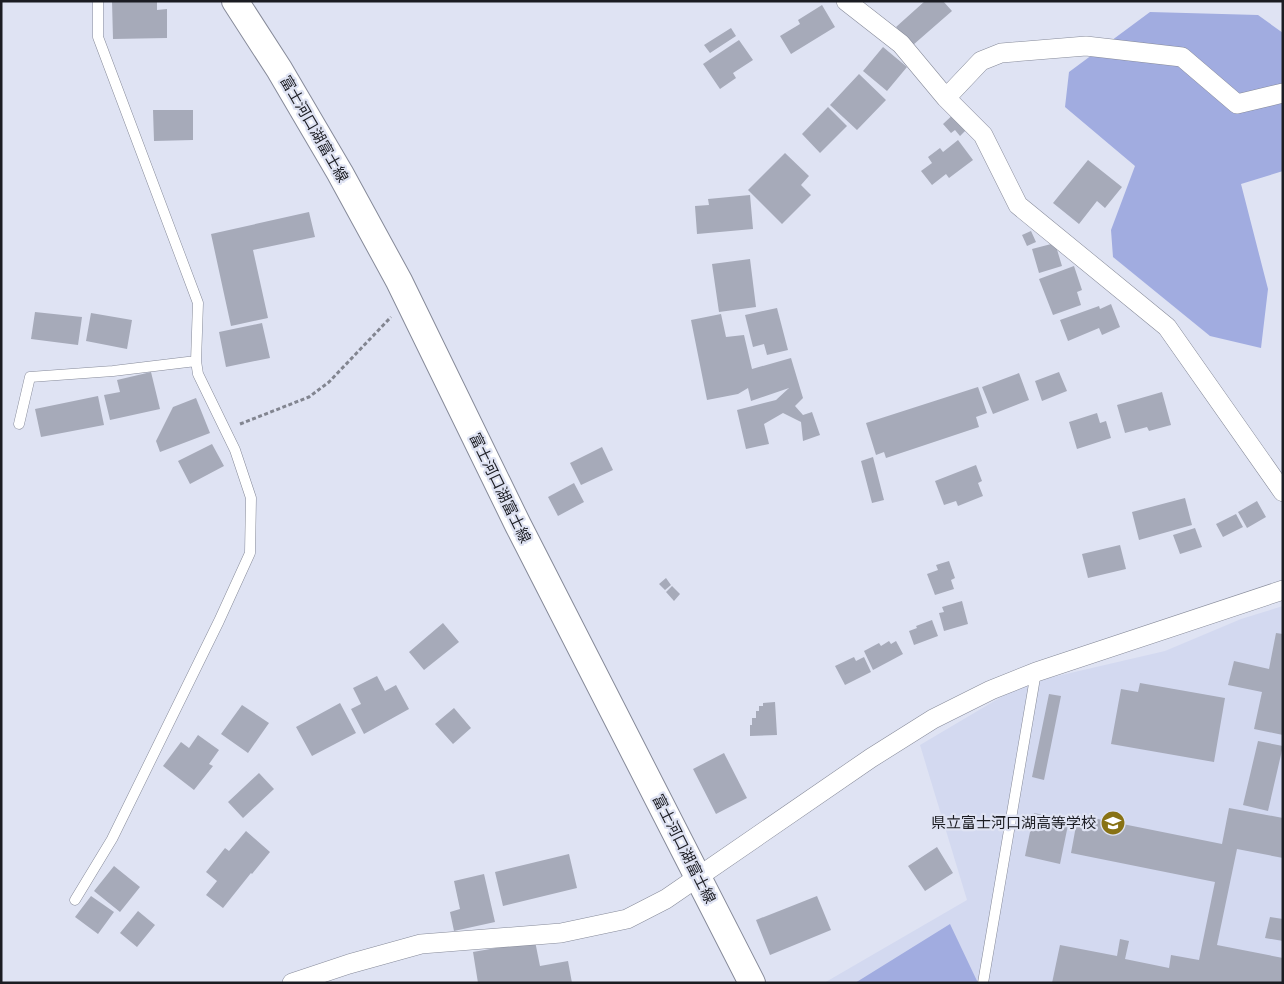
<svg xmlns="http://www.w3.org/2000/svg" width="1284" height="984" font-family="Quicksand,'Noto Sans JP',sans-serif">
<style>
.built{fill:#d3d9f0}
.forest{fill:#a1ace0}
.building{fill:#a6aab9}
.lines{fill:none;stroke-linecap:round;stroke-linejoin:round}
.lane-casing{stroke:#868a99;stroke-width:11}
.street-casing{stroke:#868a99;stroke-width:20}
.secondary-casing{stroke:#868a99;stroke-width:28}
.path{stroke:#828590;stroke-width:3;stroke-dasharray:4 2.5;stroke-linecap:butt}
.lane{stroke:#fff;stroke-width:10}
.street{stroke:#fff;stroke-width:19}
.secondary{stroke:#fff;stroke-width:26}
.labels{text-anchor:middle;stroke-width:4.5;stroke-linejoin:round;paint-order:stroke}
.street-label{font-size:15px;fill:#1b1c22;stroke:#dfe3f3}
.poi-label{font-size:15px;fill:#1b1c22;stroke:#dfe3f3;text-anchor:end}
</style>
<rect width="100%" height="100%" fill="#dfe3f3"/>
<path class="built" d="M1283,606V983H824L967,900L920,745L1023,684L1165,651L1241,619Z"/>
<path class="forest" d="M1150,12L1258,15L1283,33V171L1241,184L1268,289L1261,348L1210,336L1113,257L1111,230L1135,166L1065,107L1069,72Z
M950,924L978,983H855Z"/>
<path class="building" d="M112,1H157V10L167,9V38L113,39Z
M925,1H943L952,11L913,45L896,27Z
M822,5L835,27L791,54L780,36L800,24L798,20Z
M731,28L736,36L710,53L704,45Z
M739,40L753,60L733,73L736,78L720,89L703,64Z
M883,47L907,67L887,91L863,71Z
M859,74L886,100L857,130L830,105Z
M828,107L847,126L820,153L802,134Z
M153,110H193V140L154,141Z
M957,111L970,126L960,136L955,130L951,133L943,124Z
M958,140L973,160L949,178L946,174L932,185L921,171L932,163L928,157L940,148L943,152Z
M785,153L809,176L801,185L811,195L782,224L748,190Z
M1088,160L1122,187L1105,208L1097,201L1079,224L1053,203Z
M750,195L753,229L697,234L695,206L709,205L708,199Z
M309,212L315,237L253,250L268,318L231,326L211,234Z
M1031,231L1036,242L1027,246L1022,235Z
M1055,243L1062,266L1039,273L1032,249Z
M750,259L756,307L719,312L712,264Z
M1074,266L1082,290L1077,292L1081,305L1053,315L1039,279Z
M1111,304L1120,327L1102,335L1099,328L1068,341L1060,320L1099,306L1100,309Z
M777,308L788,350L767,355L764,344L753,347L745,315Z
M35,312L82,317L78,345L31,339Z
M91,313L132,320L127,349L86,341Z
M721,314L726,337L744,335L752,369L791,358L803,398L795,406L803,415L812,412L820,435L803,441L801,422L783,413L764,424L769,444L746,449L737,410L776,400L789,388L751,401L748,388L738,394L707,400L691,320Z
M262,323L270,358L226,367L219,332Z
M151,372L160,409L110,420L104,395L120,392L117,380Z
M1059,372L1067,391L1042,401L1035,381Z
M1019,373L1029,400L993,414L982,387Z
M978,387L987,413L976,417L979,427L886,458L884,452L876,455L866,423Z
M1162,392L1171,425L1149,431L1147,427L1125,433L1117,405Z
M98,396L104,425L41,437L35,409Z
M196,398L210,433L160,452L156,441L173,407Z
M1097,413L1100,423L1106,421L1111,438L1077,449L1069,422Z
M212,444L224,466L190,484L178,461Z
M602,447L613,470L581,485L570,463Z
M873,457L884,500L872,503L861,461Z
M976,465L982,481L978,483L983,496L958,506L956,501L944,505L935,481Z
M574,483L584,502L558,516L548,497Z
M1185,498L1192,525L1139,540L1132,512Z
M1257,501L1266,517L1247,528L1238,512Z
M1236,514L1243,527L1223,537L1216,524Z
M1195,528L1202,547L1180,554L1173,535Z
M1120,545L1126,569L1088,578L1082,554Z
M949,561L955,578L951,580L954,589L935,595L927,574L938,570L936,565Z
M666,578L671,585L665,590L659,584Z
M672,586L680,594L674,601L666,592Z
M962,601L968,624L944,631L939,613L944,612L942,607Z
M932,620L938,636L914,645L909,631L917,628L916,626Z
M443,623L459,642L424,670L409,652Z
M1276,633L1283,634V735L1254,729L1262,692L1228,685L1234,661L1269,669Z
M889,641L891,644L896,641L903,654L873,670L864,651L879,643L881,646Z
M854,657L856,661L864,657L871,672L845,685L835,666Z
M377,676L385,691L396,685L409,709L364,734L351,709L361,704L353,688Z
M1140,683L1225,698L1214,762L1111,744L1121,689L1138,692Z
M1049,694L1061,696L1044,780L1032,777Z
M775,702L777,735L750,736V725H752V718H756V711H759V706H763V703Z
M340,703L356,733L312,756L296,727Z
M242,705L269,723L248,753L221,734Z
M454,708L471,728L453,744L435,724Z
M198,735L219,750L209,764L213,766L194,790L163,766L181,742L189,748Z
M1258,741L1283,746L1268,811L1243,805Z
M724,753L747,798L716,814L693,769Z
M259,773L274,789L243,818L228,802Z
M1229,808L1283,818V858L1237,849L1217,945L1283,958V983H1052L1060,945L1117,956L1120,939L1129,941L1125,959L1169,968L1171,955L1199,960L1215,882L1071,853L1078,815L1222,844Z
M1034,813L1069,820L1060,864L1025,856Z
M246,831L270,852L252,874L251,873L223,908L206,895L217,881L206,872L225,848L229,851Z
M937,847L953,873L925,891L908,866Z
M569,854L577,888L503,906L495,872Z
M114,866L140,887L120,912L94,891Z
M484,874L495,922L454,931L450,912L460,909L454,881Z
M91,896L114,912L98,934L75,917Z
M817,896L831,930L770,955L756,920Z
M138,911L155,925L137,947L120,933Z
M1270,917L1283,919V941L1265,938Z
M535,941L540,966L568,961L572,983H478L473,952Z"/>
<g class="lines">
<defs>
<path id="lane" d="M19,424L30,377L113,371L196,361
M75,900L112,839L219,621L250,553L251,498L235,450L198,374L196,361L198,303L98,37V1
M983,983L1036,672"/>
<path id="street" d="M846,1L901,44L946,98L983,135L1018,205L1167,327L1283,492
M946,98L981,61L1001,53L1086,46L1182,57L1237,104L1283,93
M292,983L349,964L421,944L561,933L627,919L666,899L871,758L933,719L991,690L1036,672L1283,590"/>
<path id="secondary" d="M235,1L279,69L340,173L399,281L518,525L752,983"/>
</defs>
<use href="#lane" class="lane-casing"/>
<use href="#street" class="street-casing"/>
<use href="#secondary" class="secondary-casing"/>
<path class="path" d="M240,424L309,397L329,382L391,317"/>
<use href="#lane" class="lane"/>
<use href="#street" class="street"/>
<use href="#secondary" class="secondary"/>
</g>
<defs>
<symbol id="school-disc" viewBox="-11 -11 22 22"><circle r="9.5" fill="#887214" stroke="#dfe3f3"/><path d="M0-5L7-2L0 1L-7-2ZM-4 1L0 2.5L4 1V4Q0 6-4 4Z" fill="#fff"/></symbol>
</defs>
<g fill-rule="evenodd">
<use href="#school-disc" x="1099" y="809" width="28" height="28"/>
</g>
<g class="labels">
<g class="street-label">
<text transform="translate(314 129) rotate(60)" y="5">富士河口湖富士線</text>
<text transform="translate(500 488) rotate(64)" y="5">富士河口湖富士線</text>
<text transform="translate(684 849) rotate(63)" y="5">富士河口湖富士線</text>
</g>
<g class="poi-label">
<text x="1096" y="828">県立富士河口湖高等学校</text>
</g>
</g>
<rect width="1284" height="984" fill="none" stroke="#1b1c22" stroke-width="5"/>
</svg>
